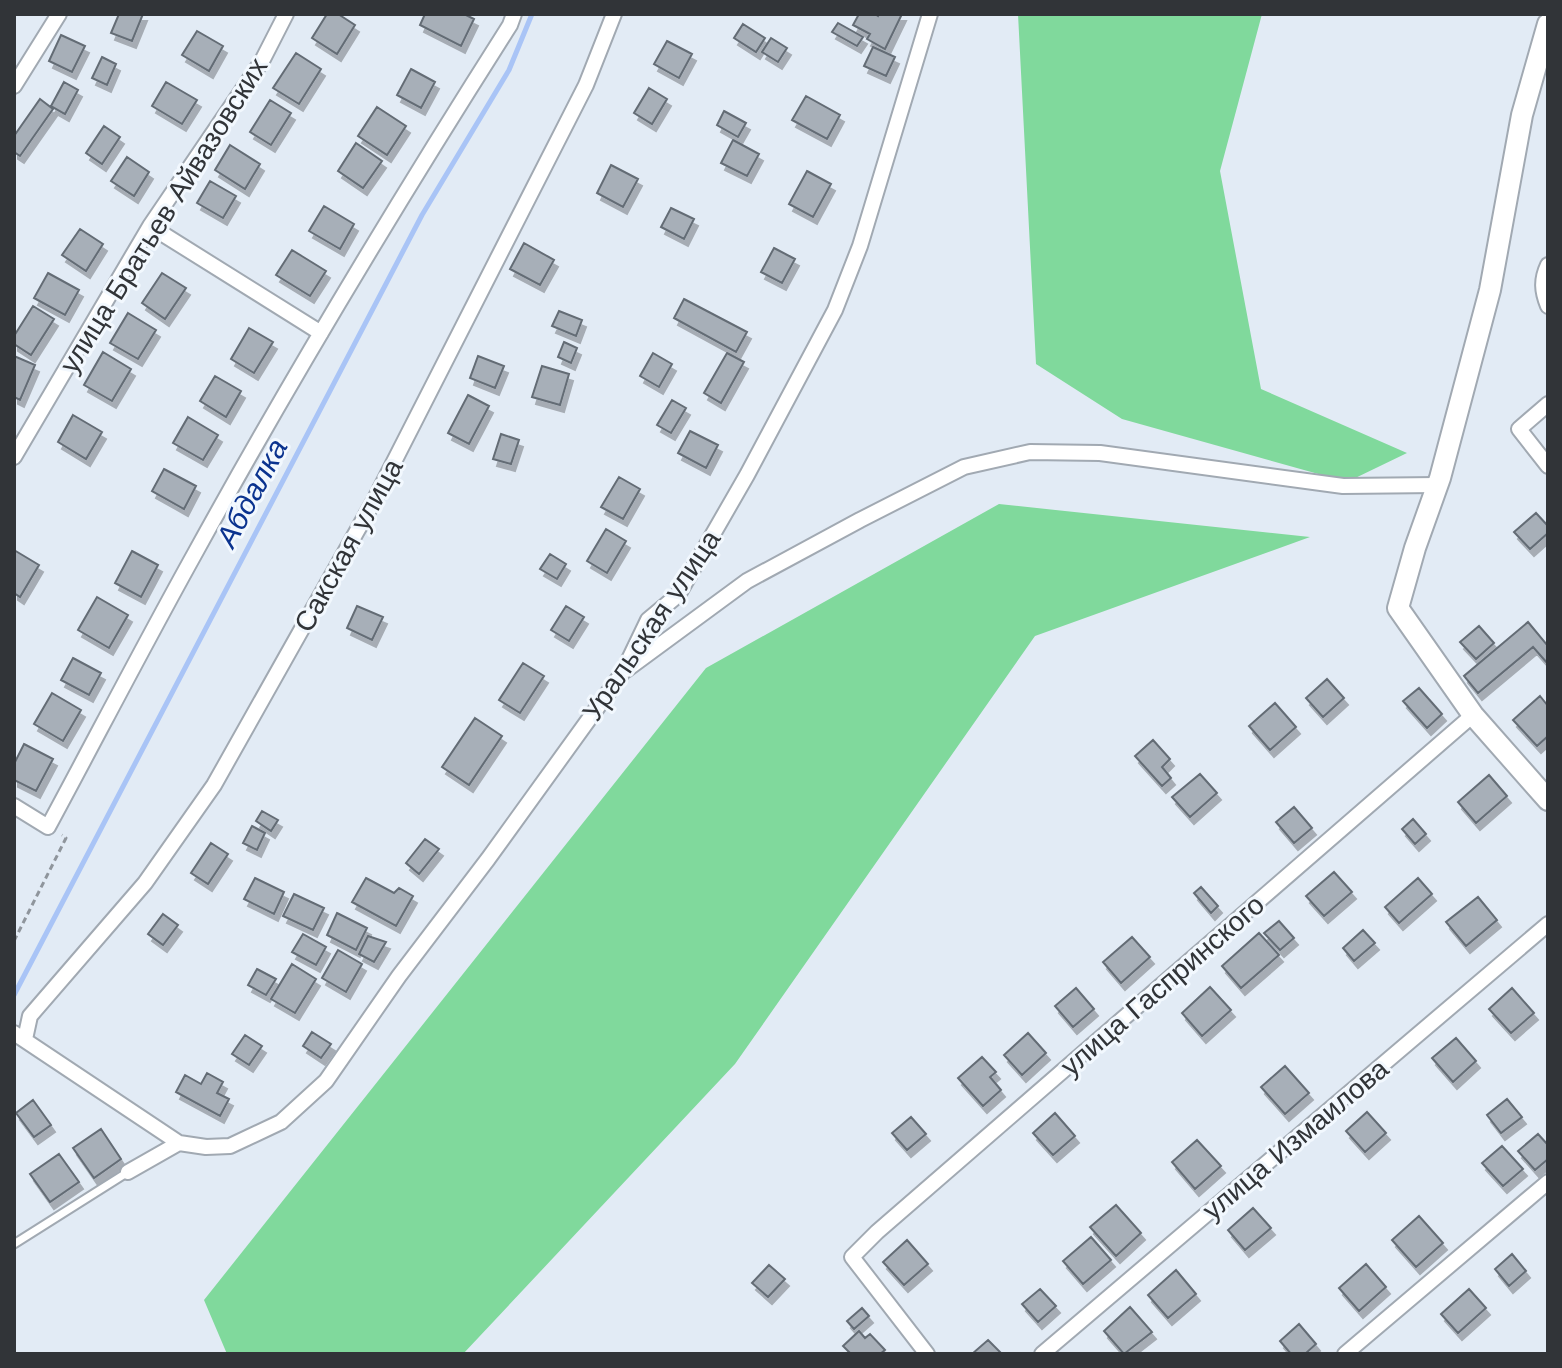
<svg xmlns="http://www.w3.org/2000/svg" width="1562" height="1368" font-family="'Work Sans',sans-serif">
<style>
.green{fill:#80d99c}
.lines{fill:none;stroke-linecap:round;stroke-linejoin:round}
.stream{stroke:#a9c4f6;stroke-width:5}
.building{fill:#a7afb8;stroke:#646c75;stroke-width:2;filter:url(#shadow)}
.service-casing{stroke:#a1a9b2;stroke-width:11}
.minor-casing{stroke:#a1a9b2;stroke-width:18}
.secondary-casing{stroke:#a1a9b2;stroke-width:24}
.path{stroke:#8f959c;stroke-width:3;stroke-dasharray:6 4;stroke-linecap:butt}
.service{stroke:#fff;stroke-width:7}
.minor{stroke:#fff;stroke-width:14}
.secondary{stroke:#fff;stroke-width:20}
.labels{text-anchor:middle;stroke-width:6;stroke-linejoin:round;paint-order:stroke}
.street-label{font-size:28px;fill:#313438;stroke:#f2f8fe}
.water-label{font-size:30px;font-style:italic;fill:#0b338f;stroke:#f2f8fe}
</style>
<defs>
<filter id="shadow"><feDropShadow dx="4" dy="7" stdDeviation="0" flood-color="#0004"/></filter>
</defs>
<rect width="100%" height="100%" fill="#e2ebf5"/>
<path class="green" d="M1018,14H1262L1220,171L1261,389L1407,453L1347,482L1122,419L1036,364Z
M999,504L1310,537L1035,636L735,1064L463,1354H227L204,1300L706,668Z"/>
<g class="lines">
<path class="stream" d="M14,995L422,215L509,70L532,14"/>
</g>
<path class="building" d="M119,14H143L132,41L111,33Z
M327,14H338L355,25L337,54L312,38Z
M425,14H464L474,19L461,46L420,25Z
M859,14H875L878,16L879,14H902L885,49L867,39L870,34L853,25Z
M838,23L863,37L857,46L832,32Z
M743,24L765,38L756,52L734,38Z
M197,31L223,46L209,71L182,55Z
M61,35L85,46L72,72L49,61Z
M771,38L787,48L778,62L762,52Z
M667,41L692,54L679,78L654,64Z
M873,47L895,57L886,76L864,66Z
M296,53L321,69L299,104L273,88Z
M102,57L116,64L107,85L92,78Z
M411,69L435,82L421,108L397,95Z
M64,82L78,90L65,114L51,106Z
M166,82L197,100L182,124L152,106Z
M649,88L667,99L652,124L634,113Z
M806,96L840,115L827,139L792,120Z
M40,99L53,109L20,156L14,152V136Z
M270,100L291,113L271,145L250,132Z
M377,107L406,126L387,155L358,136Z
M724,111L746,123L738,137L717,125Z
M104,126L120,137L102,164L86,153Z
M733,140L759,154L747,176L721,163Z
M356,143L382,161L363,188L338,171Z
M230,145L260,164L245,189L215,170Z
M127,157L149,172L134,196L111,181Z
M611,165L638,179L623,207L597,193Z
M807,171L831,184L813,217L789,204Z
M210,181L236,196L223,218L197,203Z
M324,206L354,224L340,249L309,231Z
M671,208L694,219L684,239L661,227Z
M80,229L103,244L86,271L62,255Z
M524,243L554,260L540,285L510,269Z
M774,248L795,259L782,283L761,272Z
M292,250L326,271L310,296L276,275Z
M48,273L79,290L65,315L34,298Z
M162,273L186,288L165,319L142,303Z
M684,299L747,332L736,352L674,318Z
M33,306L54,319L31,355L14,344V336Z
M559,311L582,320L576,336L552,326Z
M128,313L156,330L138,359L110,343Z
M249,328L273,342L254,373L231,359Z
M564,342L577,348L571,363L558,357Z
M103,352L131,369L112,401L84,385Z
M653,353L672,364L659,387L640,376Z
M727,353L744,362L721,403L704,393Z
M14,356L35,365L20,400L14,397Z
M478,356L504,366L495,388L470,378Z
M542,366L569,374L560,405L532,397Z
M215,376L241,391L226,417L200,401Z
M468,395L489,406L469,444L448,433Z
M672,400L686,408L671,433L657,425Z
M73,415L102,432L86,459L58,442Z
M188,417L218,435L203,460L173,443Z
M690,431L718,445L706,468L678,453Z
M501,434L519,440L511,464L493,459Z
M164,469L196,486L184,509L152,491Z
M619,477L640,489L623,519L601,507Z
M1536,513L1548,526V533L1530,549L1514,532Z
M606,529L626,541L607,573L587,561Z
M14,550L39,565L20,597L14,593Z
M132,551L158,565L141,597L115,583Z
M550,554L566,564L557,579L540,569Z
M97,597L128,615L109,648L78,630Z
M357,606L383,617L372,640L347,628Z
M566,606L584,617L569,641L551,630Z
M1528,622L1548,646V664L1533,647L1478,693L1464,676Z
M1479,626L1494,643L1476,659L1460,642Z
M73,658L101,673L89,695L61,680Z
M523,663L544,676L520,713L499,700Z
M1327,679L1344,698L1323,717L1306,698Z
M1419,688L1442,714L1427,728L1403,701Z
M52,693L81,710L63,741L34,724Z
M1540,696L1548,706V736L1537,746L1513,720Z
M1275,703L1296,727L1270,750L1249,726Z
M475,718L502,736L469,785L442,767Z
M1153,740L1170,759L1162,767L1171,778L1162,786L1135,756Z
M24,744L53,759L36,791L14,780V764Z
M1200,774L1217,793L1190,817L1172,797Z
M1489,775L1507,796L1476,823L1458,802Z
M1294,807L1312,828L1294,843L1276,822Z
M262,811L278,820L271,831L256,821Z
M1413,819L1426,834L1415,844L1402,829Z
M252,826L265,833L257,850L243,843Z
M425,839L439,849L419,874L406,863Z
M211,843L228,854L208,884L191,873Z
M1334,872L1352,892L1324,916L1306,896Z
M255,878L284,892L274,914L244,899Z
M366,878L394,893L399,888L413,896L396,926L352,902Z
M1418,878L1432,894L1399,923L1385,907Z
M1201,887L1218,906L1211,913L1194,893Z
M294,894L324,908L313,930L283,916Z
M1478,897L1497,920L1466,946L1446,922Z
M337,913L367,928L356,950L327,935Z
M163,914L178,925L163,945L148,934Z
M1279,921L1294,938L1280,950L1264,933Z
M1363,930L1375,943L1354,961L1343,948Z
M1259,933L1279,955L1241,988L1222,966Z
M303,934L326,947L316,965L292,952Z
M368,936L386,942L374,962L359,954Z
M1132,937L1150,957L1121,983L1103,962Z
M338,950L362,964L346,992L322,978Z
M292,964L316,979L295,1013L271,999Z
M257,969L276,979L266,995L248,985Z
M1210,987L1231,1010L1202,1036L1182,1013Z
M1076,988L1094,1009L1073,1027L1055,1006Z
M1512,988L1534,1013L1511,1033L1489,1009Z
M312,1032L331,1044L321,1058L303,1046Z
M1028,1033L1046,1053L1022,1075L1004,1055Z
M245,1035L262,1046L249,1065L232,1054Z
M1456,1038L1476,1061L1453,1082L1432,1058Z
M982,1057L996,1072L990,1077L1001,1090L983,1106L958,1078Z
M1285,1066L1309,1093L1285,1114L1261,1087Z
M207,1073L223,1082L217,1093L229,1099L220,1116L176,1092L185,1075L201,1084Z
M1507,1099L1522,1117L1501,1133L1487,1115Z
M33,1100L51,1125L34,1137L16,1113Z
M1367,1112L1386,1133L1365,1152L1346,1131Z
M1055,1113L1075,1136L1053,1155L1033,1133Z
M911,1117L926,1134L907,1150L892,1133Z
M101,1129L121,1159L94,1178L73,1148Z
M1538,1134L1548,1145V1159L1535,1170L1518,1151Z
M1197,1140L1221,1166L1195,1189L1172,1162Z
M1502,1146L1523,1169L1503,1186L1482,1163Z
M59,1154L79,1182L50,1202L30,1174Z
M1116,1205L1141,1233L1116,1256L1090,1227Z
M1253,1208L1271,1228L1245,1250L1228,1230Z
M1419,1216L1443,1243L1416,1267L1392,1240Z
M1091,1237L1111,1260L1083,1284L1063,1261Z
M907,1240L928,1264L904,1285L883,1262Z
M1512,1254L1526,1271L1509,1286L1495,1269Z
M1366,1264L1386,1287L1359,1311L1339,1288Z
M769,1265L785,1279L768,1297L752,1283Z
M1176,1270L1196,1294L1168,1318L1148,1295Z
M1040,1289L1056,1306L1038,1322L1022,1304Z
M1469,1289L1486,1308L1458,1333L1441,1314Z
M1130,1307L1152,1332L1124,1354L1104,1331Z
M862,1308L869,1316L854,1329L847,1321Z
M1299,1324L1316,1344L1305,1354H1291L1280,1341Z
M859,1331L865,1338L870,1334L885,1350L880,1354H851L843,1346Z
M988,1340L1000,1352L998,1354H972Z"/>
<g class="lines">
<defs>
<path id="service" d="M14,1244L128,1172"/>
<path id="minor" d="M14,86L59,14
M150,226L321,333
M1548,265C1541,280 1542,291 1548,306
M1548,404L1519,429L1548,466
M14,457L150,226L262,61L286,14
M626,670L747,581L860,520L964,467L1030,452L1100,453L1343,486L1438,485
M14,806L48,827C97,736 144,645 194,555C293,375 400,198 510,25L514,14
M14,1033L179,1143L206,1147L230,1146L281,1122L326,1081L399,976L488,859L623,672L648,620L678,595L747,475L835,310L860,246L930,14
M25,1039L30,1016L145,883L214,785L375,499L586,85L614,14
M128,1172L179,1143
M927,1354L852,1257L877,1232L1473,715
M1042,1354L1548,924
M1345,1354L1548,1182"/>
<path id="secondary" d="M1548,24L1522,115L1490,290L1440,478L1415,548L1398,608L1473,715L1548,800"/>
</defs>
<use href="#service" class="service-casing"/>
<use href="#minor" class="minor-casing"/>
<use href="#secondary" class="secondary-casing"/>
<path class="path" d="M14,941L66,838L62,835"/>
<use href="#service" class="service"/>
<use href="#minor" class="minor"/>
<use href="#secondary" class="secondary"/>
</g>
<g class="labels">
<g class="street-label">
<text transform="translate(163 215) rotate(-58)" y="10">улица Братьев Айвазовских</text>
<text transform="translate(348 545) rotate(-61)" y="10">Сакская улица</text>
<text transform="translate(651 625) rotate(-56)" y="10">Уральская улица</text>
<text transform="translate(1162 985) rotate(-41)" y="10">улица Гаспринского</text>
<text transform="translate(1295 1139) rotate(-40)" y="10">улица Измаилова</text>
</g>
<g class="water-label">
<text transform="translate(252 493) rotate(-62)" y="10">Абдалка</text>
</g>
</g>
<rect width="1562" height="1368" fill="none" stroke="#313438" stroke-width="32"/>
</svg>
